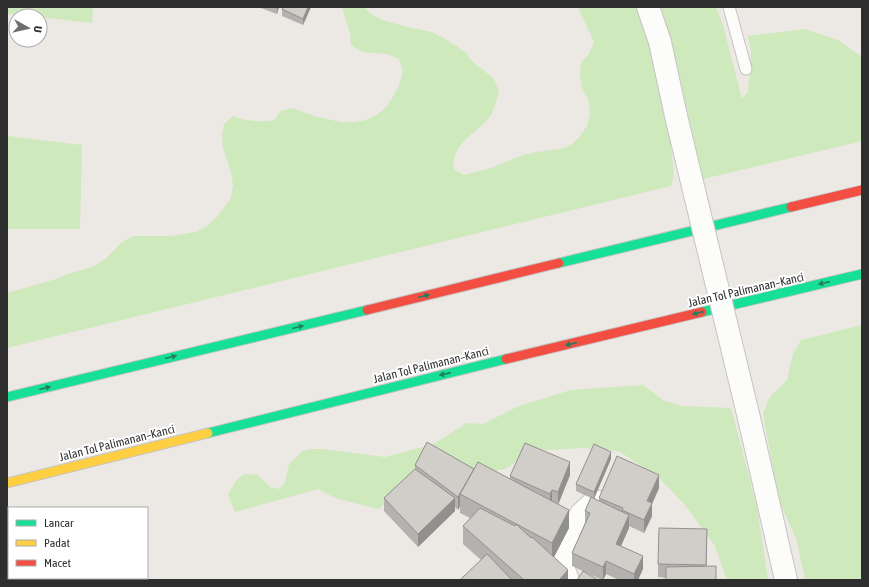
<svg xmlns="http://www.w3.org/2000/svg" width="869" height="587" font-family="'Asap Condensed',sans-serif">
<style>
.green{fill:#cee9bb}
.lines{fill:none;stroke-linecap:round;stroke-linejoin:round}
.lane-casing{stroke:#c6c4c5;stroke-width:13}
.street-casing{stroke:#c6c4c5;stroke-width:24}
.fast-casing{stroke:#c6c5c4;stroke-width:11}
.slow-casing{stroke:#c6c5c4;stroke-width:11}
.jam-casing{stroke:#c6c5c4;stroke-width:11}
.lane{stroke:#fcfcfb;stroke-width:11}
.street{stroke:#fcfcfb;stroke-width:22}
.fast{stroke:#16e098;stroke-width:9}
.slow{stroke:#ffcf43;stroke-width:9}
.jam{stroke:#f24e42;stroke-width:9}
.street-bridge-casing{stroke:#c6c4c5;stroke-width:24;stroke-linecap:butt}
.street-bridge{stroke:#fcfcfb;stroke-width:22}
.wall{fill:#b4b1ae}
.shaded-wall{fill:#92908d}
.building{fill:#d1ceca;stroke:#92908d}
.oneway{fill:#237e5e}
.labels{text-anchor:middle;stroke-width:4;stroke-linejoin:round;paint-order:stroke}
.street-label{font-size:12px;fill:#2e2e2e;stroke:#fff}
</style>
<rect width="100%" height="100%" fill="#ece8e4"/>
<path class="green" d="M7,7H93L92,23L40,17V16L7,14Z
M343,7H364L371,14L382,20L407,27L432,32L444,38L465,52L473,62L493,78L499,90C497,99 495,107 491,115C481,130 461,138 455,155C454,159 454,164 453,168L463,175L488,169L523,155L536,152L561,149L572,144L581,135L588,124L590,112L588,99L582,88L580,76L581,63L589,54L594,42L578,7H640L667,106L674,175L671,186L7,348V293L56,279L68,274L92,267L104,260L121,243L133,236H171L196,232L207,226L217,217L231,198L233,185L231,172L223,148L222,136L224,124L233,116C247,121 259,123 274,120L281,111L293,108L317,117L341,122H354L366,120L378,114L387,106L394,95L400,83L403,71L399,59L387,54L362,52L351,45L350,32L342,8Z
M658,7H716L723,25L742,99L748,92L751,51L748,36L805,29L838,40L862,57V141L703,179L678,70Z
M7,136L82,145L80,229H7Z
M862,325V580H805L797,541L778,498L763,413L770,397L787,380L793,354L801,340Z
M643,385L663,400L681,406L731,408L757,507L768,580H727L715,546L685,505L660,479L619,451L581,448L533,451L505,469L483,474L411,476L379,509L335,498L318,489L235,512L228,495L237,479L245,474L258,475L270,487L280,489L285,482L289,464L303,451L311,449H322L385,457L434,444L467,423L483,424L519,406L571,390Z"/>
<g class="lines">
<defs>
<path id="lane" d="M729,7L746,69"/>
<path id="street" d="M648,7L660,42L676,116
M749,418L786,580
M568,580L564,570L565,548L581,514L595,501"/>
<path id="fast" d="M559,263L791,207
M702,312L862,274
M7,397L367,310
M208,433L506,359"/>
<path id="slow" d="M7,483L208,433"/>
<path id="jam" d="M791,207L862,190
M367,310L559,263
M506,359L702,312"/>
</defs>
<use href="#lane" class="lane-casing"/>
<use href="#street" class="street-casing"/>
<use href="#fast" class="fast-casing"/>
<use href="#slow" class="slow-casing"/>
<use href="#jam" class="jam-casing"/>
<use href="#lane" class="lane"/>
<use href="#street" class="street"/>
<use href="#fast" class="fast"/>
<use href="#slow" class="slow"/>
<use href="#jam" class="jam"/>
<defs>
<path id="street-bridge" d="M676,116L749,418"/>
</defs>
<use href="#street-bridge" class="street-bridge-casing"/>
<use href="#street-bridge" class="street-bridge"/>
</g>
<path class="wall" d="M258,7H279L277,14Z
M311,7L303,25L282,16V9Z
M611,459L594,498L599,501V498L659,488L652,504V516L644,533L629,526V528L621,546L643,569L638,580H619L606,574L603,580H602L572,566V553L585,523V511L591,498L576,491V484Z
M415,465L474,469L510,479V476L570,475L558,504L569,528L554,557L568,580H460L481,560L463,544V526L470,518L460,513V506L458,510L455,507V511L418,547L384,511V498L415,469Z
M707,529V566L666,578L658,577V564Z"/>
<path class="shaded-wall" d="M277,7H279L277,14Z
M308,7H311L303,25V19Z
M611,452V459L594,499V492Z
M570,462V475L558,505V492Z
M474,469L460,494V506L458,510V497Z
M659,475V488L652,504V516L644,533V520L647,501Z
M552,490V503L550,507V494Z
M455,498V511L418,547V534Z
M569,510V528L552,561V543Z
M629,515V528L616,557V544Z
M643,556V569L638,580H634V574Z
M606,561V574L603,580V567Z
M568,570V580H559Z"/>
<path class="building" d="M283,7H308L303,19L282,9Z
M427,442L474,469L458,497L415,465Z
M525,443L570,462L558,492L552,490L550,494L510,476Z
M594,444L611,452L594,492L576,484Z
M617,456L659,475L647,501L652,503L644,520L622,510L623,508L599,498Z
M478,462L569,510L552,543L460,494Z
M415,469L455,498L418,534L384,498Z
M591,497L629,515L616,544L643,556L634,574L606,561L603,567L572,553L590,513L585,511Z
M480,508L515,526L516,524L531,538L532,537L568,570L559,580H524L463,526Z
M659,528L707,529L706,565L658,564Z
M487,554L512,580H460Z
M716,566V580H666V567Z
M583,571L598,580H577Z"/>
<defs><path id="oneway-solid" d="M-6-.8H1V-3.2L6.5 0L1 3.2V.8H-6Z"/></defs>
<g class="oneway">
<use href="#oneway-solid" transform="translate(824 283) rotate(167)"/>
<use href="#oneway-solid" transform="translate(424 296) rotate(-14)"/>
<use href="#oneway-solid" transform="translate(698 313) rotate(167)"/>
<use href="#oneway-solid" transform="translate(298 327) rotate(-14)"/>
<use href="#oneway-solid" transform="translate(571 344) rotate(167)"/>
<use href="#oneway-solid" transform="translate(171 357) rotate(-14)"/>
<use href="#oneway-solid" transform="translate(445 374) rotate(167)"/>
<use href="#oneway-solid" transform="translate(45 388) rotate(-14)"/>
</g>
<g class="labels">
<g class="street-label">
<text transform="translate(746 290) rotate(-13)" y="4">Jalan Tol Palimanan–Kanci</text>
<text transform="translate(431 365) rotate(-14)" y="4">Jalan Tol Palimanan–Kanci</text>
<text transform="translate(117 443) rotate(-14)" y="4">Jalan Tol Palimanan–Kanci</text>
</g>
</g>
<rect width="869" height="587" fill="none" stroke="#2e2e2e" stroke-width="16"/>
<rect x="8" y="507" width="140" height="72" fill="#ffffff" stroke="#ababab"/>
<rect x="16" y="520" width="20" height="6" fill="#16e098" stroke="#ababab"/>
<text x="44" y="527" font-size="12" fill="#2e2e2e">Lancar</text>
<rect x="16" y="540" width="20" height="6" fill="#ffcf43" stroke="#ababab"/>
<text x="44" y="547" font-size="12" fill="#2e2e2e">Padat</text>
<rect x="16" y="560" width="20" height="6" fill="#f24e42" stroke="#ababab"/>
<text x="44" y="567" font-size="12" fill="#2e2e2e">Macet</text>
<g transform="translate(28 28) rotate(98)"><circle r="19" fill="#ffffff" stroke="#ababab"/>
<path d="M0-3L7 15L0 10L-7 15Z" fill="#706f6e"/>
<text y="-6" font-size="11" font-weight="bold" text-anchor="middle" fill="#2e2e2e">U</text>
</g>
</svg>
